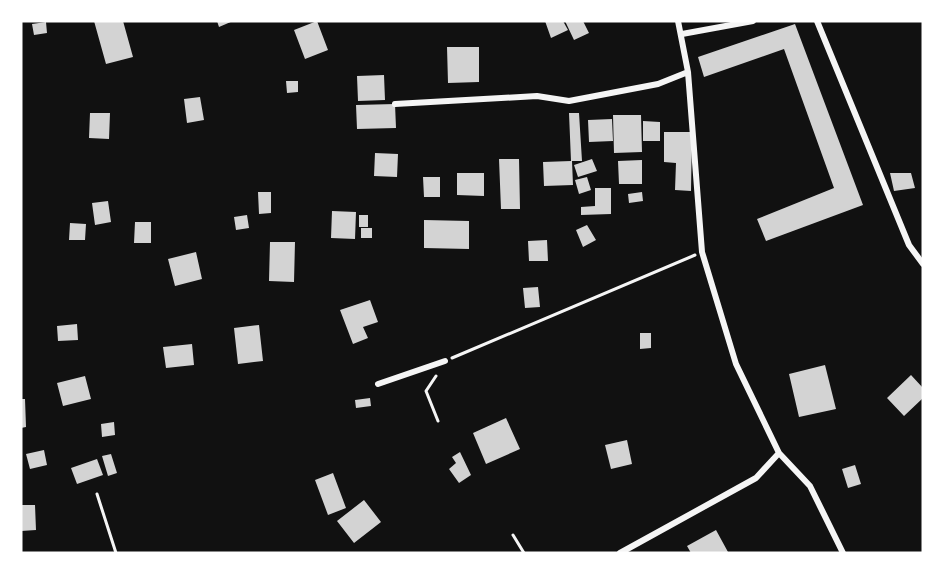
<svg xmlns="http://www.w3.org/2000/svg" width="944" height="574" font-family="Commissioner,sans-serif">
<style>
.building{fill:#d3d3d3}
.lines{fill:none;stroke-linecap:round;stroke-linejoin:round}
.path{stroke:#f5f5f5;stroke-width:3}
.minor{stroke:#f5f5f5;stroke-width:6}
</style>
<rect width="100%" height="100%" fill="#111"/>
<path class="building" d="M94,21H123L133,57L106,64Z
M217,21H233L219,27Z
M317,21L328,50L305,59L294,30Z
M545,21H563L568,30L551,38Z
M565,21H583L589,33L574,40Z
M46,22L47,33L34,35L32,24Z
M795,24L863,205L766,241L757,219L834,188L784,49L704,77L698,57Z
M447,47H479V82L448,83Z
M384,75L385,100L358,101L357,76Z
M286,81H298V92L287,93Z
M200,97L204,120L187,123L184,99Z
M395,104L396,128L357,129L356,105Z
M90,113H110L109,139L89,138Z
M569,113H579L582,161H572L573,185L544,186L543,162L571,161Z
M613,115H641L642,152L614,153Z
M612,119L613,141L589,142L588,120Z
M643,121L660,122V141H643Z
M664,132H692L691,191L675,190L676,163L664,162Z
M375,153L398,154L397,177L374,176Z
M499,159H519L520,209H501Z
M592,159L597,171L578,177L574,165Z
M642,160V184H619L618,161Z
M457,173H484V196L457,195Z
M890,173H911L915,188L894,191Z
M423,177H440V197H424Z
M587,177L591,190L579,194L575,180Z
M595,188H611V214L581,215V207L595,206Z
M258,192H271V213L259,214Z
M642,192L643,201L629,203L628,194Z
M108,201L111,222L95,225L92,203Z
M332,211L356,212L355,239L331,238Z
M247,215L249,228L236,230L234,217Z
M359,215H368V227H359Z
M424,220L469,221V249L424,248Z
M135,222H151V243H134Z
M70,223L86,224L85,240H69Z
M587,225L596,240L583,247L576,230Z
M361,228H372V238H361Z
M547,240L548,261H529L528,241Z
M270,242H295L294,282L269,281Z
M196,252L202,279L175,286L168,259Z
M538,287L540,307L525,308L523,288Z
M370,300L378,322L363,327L368,338L353,344L340,310Z
M77,324L78,340L58,341L57,326Z
M259,325L263,361L238,364L234,328Z
M640,333H651V348L640,349Z
M192,344L194,365L166,368L163,347Z
M825,365L836,409L799,417L789,374Z
M911,375L923,388V398L904,416L887,398Z
M85,376L91,399L63,406L57,383Z
M370,398L371,406L356,408L355,400Z
M21,399H25L26,427L21,428Z
M506,418L520,449L486,464L473,433Z
M114,422L115,435L102,437L101,424Z
M627,440L632,464L611,469L605,445Z
M44,450L47,465L30,469L26,454Z
M460,452L471,475L459,483L449,469L456,463L452,457Z
M111,454L117,473L108,476L102,456Z
M97,459L103,475L77,484L71,468Z
M855,465L861,484L848,488L842,469Z
M333,473L346,508L328,515L315,480Z
M364,500L381,522L354,543L337,521Z
M21,505H35L36,530L21,531Z
M716,530L728,552L691,553L687,546Z"/>
<g class="lines">
<path class="path" d="M452,358L695,255
M436,376L426,391L438,421
M97,494L116,553
M513,535L524,553"/>
<path class="minor" d="M678,21L688,72L702,252L736,364L779,453L810,486L843,553
M817,21L909,245L923,264
M682,34L753,21
M395,104L537,96L569,101L658,84L688,72
M378,384L445,361
M620,553L756,478L779,453"/>
</g>
<rect width="944" height="574" fill="none" stroke="#ffffff" stroke-width="45"/>
</svg>
